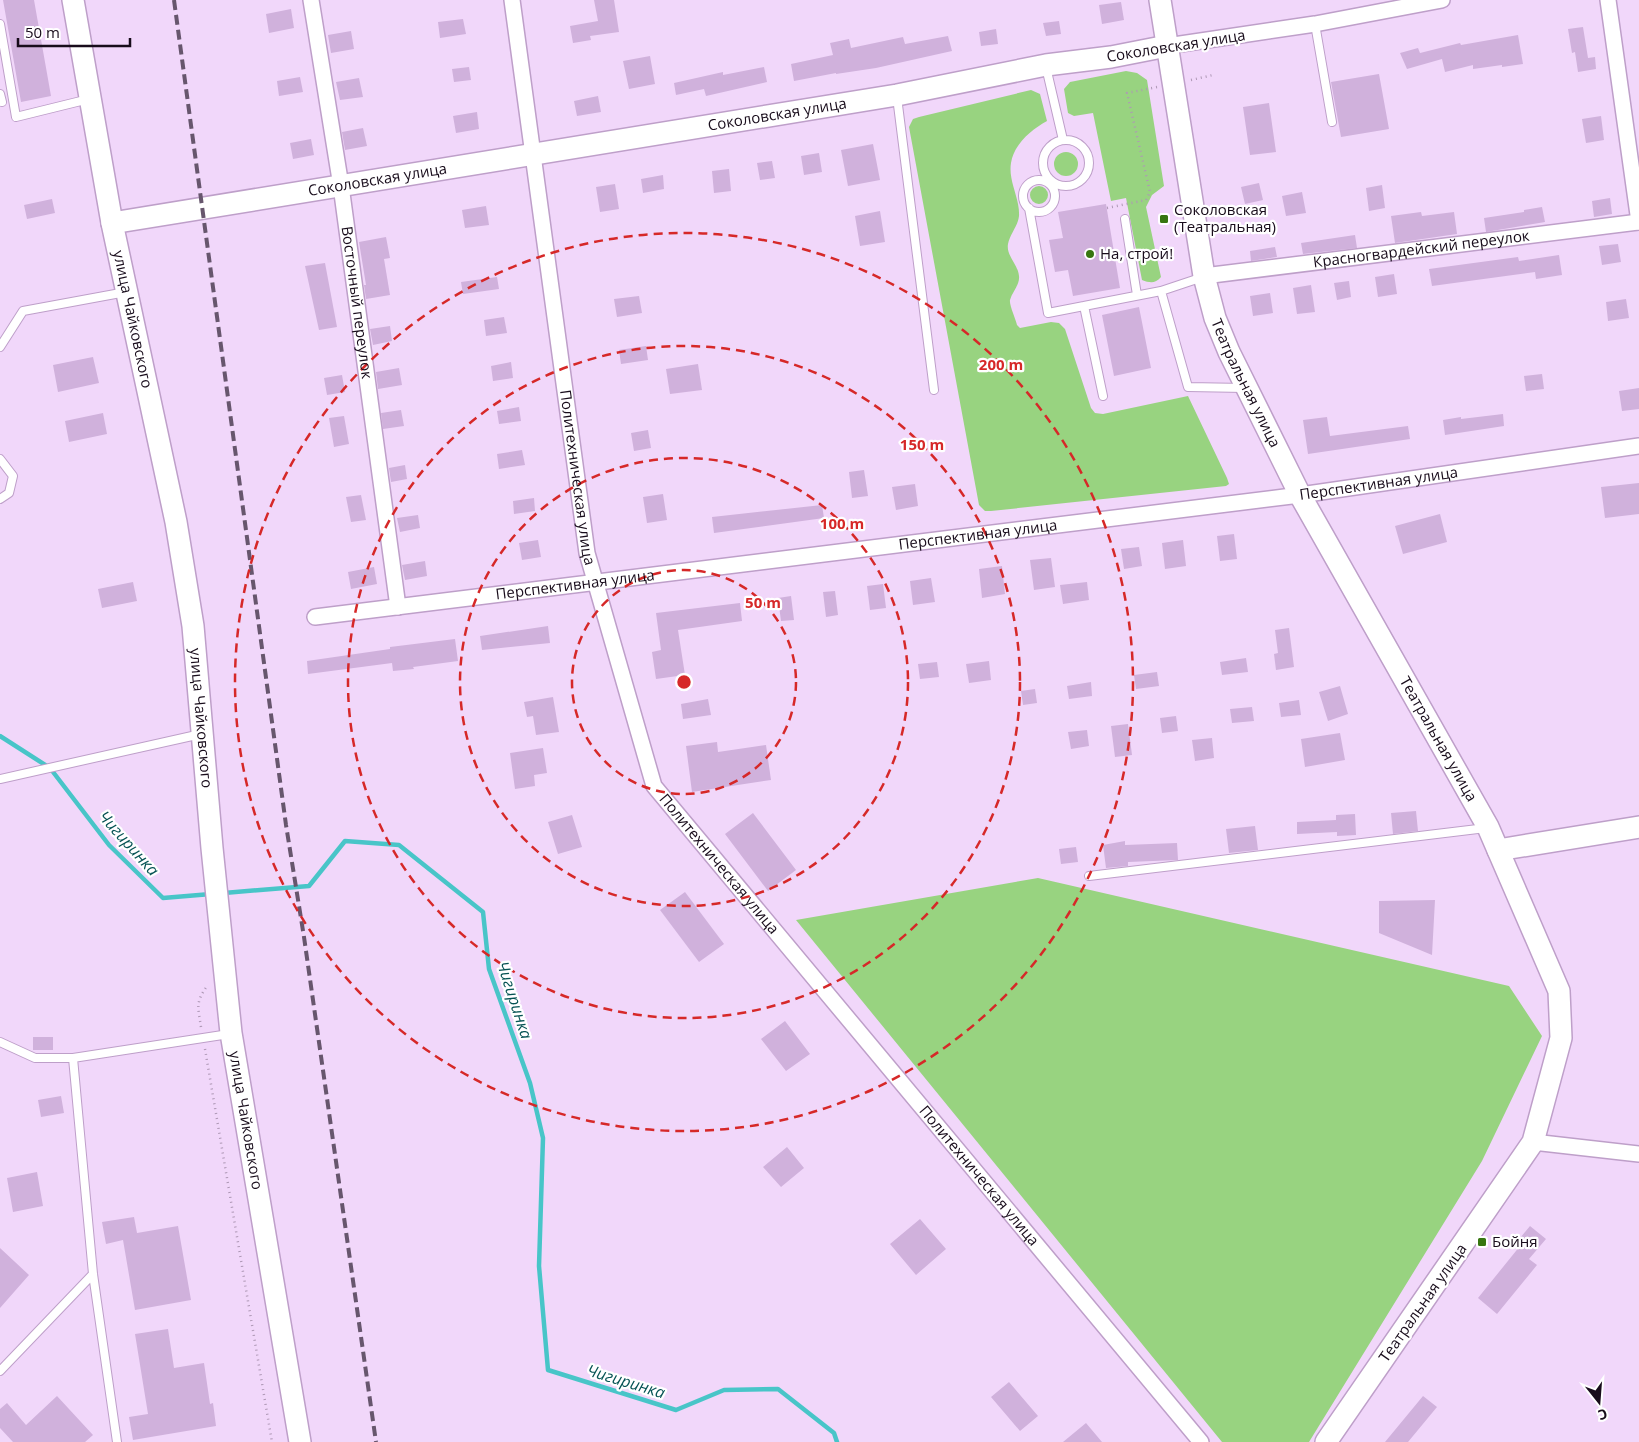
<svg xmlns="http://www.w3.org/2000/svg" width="1639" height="1442" font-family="'Open Sans',sans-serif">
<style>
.green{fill:#98d380}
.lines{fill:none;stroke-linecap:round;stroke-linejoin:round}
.stream{stroke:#48c5c8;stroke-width:4.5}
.building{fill:#d0b1dc}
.lane-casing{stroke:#be9fc9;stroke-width:10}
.street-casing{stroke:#be9fc9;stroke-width:18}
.secondary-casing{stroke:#be9fc9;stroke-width:24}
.path{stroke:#ae98b5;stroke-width:2.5;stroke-dasharray:1 4;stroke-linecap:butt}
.lane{stroke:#fff;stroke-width:8}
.street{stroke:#fff;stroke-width:15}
.secondary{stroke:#fff;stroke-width:21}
.rail{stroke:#67566d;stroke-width:4;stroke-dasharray:10 5;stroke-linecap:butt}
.ring{fill:none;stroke:#d62828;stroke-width:2.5;stroke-dasharray:9 6}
.poi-dot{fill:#377610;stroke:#fff;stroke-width:2}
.labels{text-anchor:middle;stroke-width:4.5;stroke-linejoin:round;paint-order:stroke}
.street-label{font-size:15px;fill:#180c1b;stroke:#fff}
.poi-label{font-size:15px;fill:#180c1b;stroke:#fff;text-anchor:start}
.water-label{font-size:16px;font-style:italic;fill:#065354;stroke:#fff}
.centre{fill:#d62828;stroke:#fff;stroke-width:2.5}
.ring-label{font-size:15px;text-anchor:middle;font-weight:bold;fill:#d62828;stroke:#fff;stroke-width:4.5;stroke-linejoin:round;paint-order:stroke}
</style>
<rect width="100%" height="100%" fill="#f1d7fa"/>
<path class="green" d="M1126,71L1137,73L1147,80L1164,186L1152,195L1146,207L1161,277C1155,284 1150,283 1142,280L1126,198L1111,201L1093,113L1074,116L1068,113L1064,89L1070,82Z
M1031,90L1040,94L1047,121C1031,130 1014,144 1011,163C1008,181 1020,198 1019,216C1018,226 1010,234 1008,244C1006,256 1018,264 1019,276C1020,285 1012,292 1010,300C1009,305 1016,320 1017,325L1020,328L1051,322L1059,323L1065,329L1091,408L1095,413L1103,414L1188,396L1227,478L1229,484L1226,486L991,511H985L979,505L909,127L913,119L919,117Z
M1054 164a12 12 0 1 1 24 0a12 12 0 1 1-24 0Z
M1030 195a9 9 0 1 1 18 0a9 9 0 1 1-18 0Z
M1038,878L1509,986L1542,1036L1482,1161L1309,1442H1222L796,920Z"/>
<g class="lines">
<path class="stream" d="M0,736L50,768L109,845L163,898L211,894
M224,893L309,886L345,841L399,845L483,912L489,969L530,1083L543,1138L539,1266L548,1370L676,1410L724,1390L778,1389L834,1433L837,1442"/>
</g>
<path class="building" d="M3,0H34L51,96L21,102Z
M594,0H614L619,32L590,36L591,40L573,43L570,26L598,21Z
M1121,2L1124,20L1102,24L1099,5Z
M291,9L294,28L269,33L266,14Z
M463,19L466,34L440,38L438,22Z
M1059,21L1061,34L1046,36L1043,23Z
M1583,27L1588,58L1595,57L1596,69L1578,72L1575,52L1572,53L1568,29Z
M996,29L998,44L981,46L979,32Z
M351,31L354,49L331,53L328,35Z
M1518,35L1523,64L1502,67V65L1473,69V65L1445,72L1442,59L1407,69L1400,53L1418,48L1420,53L1460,43L1461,45Z
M948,36L952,51L876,68L836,74V73L794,81L791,64L833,55L830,43L849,39L851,48L903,37L905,44Z
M650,56L655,84L629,89L623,61Z
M469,67L471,80L454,82L452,69Z
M764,67L767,82L706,96L704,89L676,95L674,83L723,72V75Z
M1379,74L1389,129L1341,137L1331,82Z
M300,77L303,92L279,96L277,81Z
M359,78L363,97L340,100L336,82Z
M598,96L601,112L577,116L574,101Z
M1269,103L1276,152L1250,155L1243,107Z
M477,112L479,129L456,133L453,116Z
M1601,116L1604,140L1586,143L1582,119Z
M363,128L367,146L345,150L342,132Z
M311,139L314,155L293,159L290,143Z
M873,144L880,180L848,186L841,150Z
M819,153L822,172L804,175L801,156Z
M772,161L775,178L760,180L757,163Z
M729,169L731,191L714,193L712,171Z
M663,175L664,189L643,193L641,179Z
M1259,183L1263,200L1245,204L1241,187Z
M615,184L619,209L600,212L596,187Z
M1382,185L1385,208L1369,211L1366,188Z
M1302,192L1306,213L1286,216L1282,196Z
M1610,198L1612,214L1594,217L1592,201Z
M52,199L55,213L27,219L24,205Z
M1106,204L1120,288L1073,296L1068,270L1055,272L1049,240L1063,238L1058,212Z
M486,206L489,225L465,228L462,210Z
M1542,207L1545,222L1486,232L1484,218L1524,212V210Z
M880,211L885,242L860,246L855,216Z
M1421,212L1422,216L1454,212L1457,234L1395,243L1391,216Z
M1355,235L1357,248L1303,254L1301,243Z
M386,237L390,258L384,259L390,295L366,299L364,285H366L359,242Z
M1618,244L1621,262L1602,265L1599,246Z
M1275,247L1277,257L1251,261L1250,251Z
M1559,255L1562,275L1536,279L1535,272L1432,286L1429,269L1518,257L1519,261Z
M325,263L337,327L319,330L305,266Z
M1394,274L1397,294L1378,297L1375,277Z
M497,277L499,289L463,294L461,282Z
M1349,281L1351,297L1337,300L1334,283Z
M1311,285L1315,312L1297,314L1293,288Z
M1270,293L1273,313L1253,316L1250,296Z
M639,296L642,313L617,317L614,299Z
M1626,299L1629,318L1608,321L1606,302Z
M1139,307L1151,368L1114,376L1102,315Z
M504,317L507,333L486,336L484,320Z
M390,326L392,341L373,345L370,329Z
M646,346L648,360L621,364L619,350Z
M93,357L99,383L58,392L53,365Z
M511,362L513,378L493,381L491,366Z
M698,364L702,390L670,394L666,369Z
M399,368L402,385L378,389L376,372Z
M1542,374L1544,389L1526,391L1524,376Z
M342,375L345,392L327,395L324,378Z
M1639,388V409L1622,411L1619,391Z
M519,407L521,421L499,424L497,411Z
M401,410L404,426L383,429L381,413Z
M103,413L107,434L69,442L65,421Z
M1503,414L1504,426L1445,435L1443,420L1461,417V419Z
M344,416L349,444L334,447L329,418Z
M1327,417L1330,436L1408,426L1410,439L1308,454L1303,420Z
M648,430L651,448L634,451L631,433Z
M522,450L525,465L499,469L497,454Z
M405,465L407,479L391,482L389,468Z
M864,470L868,496L852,498L849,472Z
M1639,483V514L1605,518L1601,487Z
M915,484L918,506L896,510L892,487Z
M663,494L667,520L647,523L643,497Z
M361,495L366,520L351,522L346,497Z
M534,498L535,511L514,514L513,501Z
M822,505L824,518L714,533L712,517Z
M1440,514L1447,542L1403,554L1395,526Z
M418,515L420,528L400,532L397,518Z
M1234,534L1237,559L1220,561L1217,536Z
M538,540L541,557L522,560L519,543Z
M1183,540L1186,566L1165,569L1162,543Z
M1139,547L1142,566L1124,569L1121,549Z
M1051,558L1055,587L1034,590L1030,560Z
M425,561L427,576L405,580L402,565Z
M1002,566L1005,594L982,598L979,569Z
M374,567L377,584L351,589L348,572Z
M931,578L935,602L913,605L910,581Z
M133,582L137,601L102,608L98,589Z
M1087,582L1089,600L1063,604L1060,585Z
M883,584L886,608L870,610L867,586Z
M835,591L838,615L826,617L823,592Z
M791,596L794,620L781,621L778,598Z
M740,603L742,621L678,630L685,675L656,679L652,652L661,650L656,613Z
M548,626L550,643L482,650L480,636Z
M1289,628L1294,667L1276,670L1274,654L1278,653L1275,630Z
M455,639L458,661L413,667L414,669L393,671L392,663L308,674L307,661L390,649V647Z
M1246,658L1248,672L1222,675L1220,662Z
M989,661L991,680L969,683L966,664Z
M937,662L939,677L920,679L918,664Z
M1157,672L1159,686L1136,689L1134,675Z
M1091,682L1092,696L1069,699L1067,686Z
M1340,686L1348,714L1328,721L1319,692Z
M1035,689L1037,703L1023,705L1021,691Z
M553,697L559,732L536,735L533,716L527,717L524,702Z
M708,699L711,715L683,719L681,704Z
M1299,700L1301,715L1281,717L1279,703Z
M1252,707L1254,721L1232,723L1230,709Z
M1176,716L1178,731L1162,733L1160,718Z
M1128,724L1132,755L1115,757L1111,726Z
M1087,730L1089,746L1071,749L1068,732Z
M1340,733L1345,760L1305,767L1301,739Z
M1212,738L1214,758L1195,761L1192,740Z
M717,742L718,752L766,745L771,780L692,792L686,746Z
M543,748L547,773L534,775L535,786L515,789L510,753Z
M1416,811L1418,831L1393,834L1391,813Z
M753,813L796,870L768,891L725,834Z
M1355,814L1356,835L1337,836V832L1297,834V822L1336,820V815Z
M572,815L582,847L558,854L548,822Z
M1255,826L1258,850L1229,853L1226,829Z
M1125,841V845L1177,843L1178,860L1128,862V866L1106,868L1103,845Z
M1076,847L1078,862L1061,864L1059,849Z
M685,892L724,944L699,962L660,910Z
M1435,900L1432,955L1379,933V901Z
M785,1021L810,1054L786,1071L761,1039Z
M33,1037H53V1050H33Z
M61,1096L64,1113L41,1117L38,1100Z
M787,1147L804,1168L781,1187L763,1167Z
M37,1172L43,1206L13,1212L7,1178Z
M134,1217L137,1233L178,1226L191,1300L135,1310L123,1240L106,1244L102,1222Z
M920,1219L946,1249L916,1275L890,1244Z
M1530,1226L1546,1239L1529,1259L1537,1265L1497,1314L1478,1298L1520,1246L1516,1243Z
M0,1248L29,1275L0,1308Z
M168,1329L174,1368L204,1363L210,1404L213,1403L216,1426L133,1440L129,1417L148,1414L135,1334Z
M1009,1382L1038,1416L1020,1431L991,1397Z
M57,1396L93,1435L85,1442H13L0,1428V1409L7,1403L26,1425Z
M1423,1396L1437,1407L1408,1442H1385Z
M1086,1423L1102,1442H1063Z"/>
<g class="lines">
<defs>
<path id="lane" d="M0,24L16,117L89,99
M1315,24L1332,122
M1046,67L1063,140
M0,94L2,102
M897,97L934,390
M1043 163a23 23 0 1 1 46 0a23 23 0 1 1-46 0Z
M1023 196a16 16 0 1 1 32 0a16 16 0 1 1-32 0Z
M1029,208L1048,313L1161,291L1203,277
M1125,219L1137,295
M1161,291L1188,387L1245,388
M1084,306L1103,396
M0,347L23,311L126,292
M0,459L13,476L9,493L0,499
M0,779L201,734
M1089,876L1486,828
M0,1042L35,1058H73
M0,1371L93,1274
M117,1442L93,1274L73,1058L229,1034"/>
<g id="street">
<path id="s1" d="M311,0L341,186L398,607"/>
<path id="s2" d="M512,0L587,553L654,786L1201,1442"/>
<path d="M1608,0L1639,222"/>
<path d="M1167,46L1315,24L1442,0"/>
<path id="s3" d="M1204,276L1639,222"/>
<path id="s4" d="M315,617L1300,495L1639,446"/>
<path d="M1533,1142L1639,1154"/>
</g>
<g id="secondary">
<path id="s5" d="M73,0L112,223L176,522L193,626L212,848L231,1033L300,1442"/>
<path id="s6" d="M1160,0L1204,276L1215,318L1229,352L1300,495L1488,827L1559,991L1561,1038L1533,1142L1326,1442"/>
<path id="s7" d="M112,223L897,95L1046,65L1111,57L1167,46"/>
<path d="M1498,850L1639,827"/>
</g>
</defs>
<use href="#lane" class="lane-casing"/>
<use href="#street" class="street-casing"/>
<use href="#secondary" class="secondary-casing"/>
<path class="path" d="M1191,80L1213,75
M1107,208L1146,200L1150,192L1127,93L1157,87
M201,1027C198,1007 195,1002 208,985
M205,1049L272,1442"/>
<use href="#lane" class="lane"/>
<use href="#street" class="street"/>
<use href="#secondary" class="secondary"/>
<path class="rail" d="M174,0L286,825L304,937L376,1442"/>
</g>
<g class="ring">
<circle cx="684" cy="682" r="112"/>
<circle cx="684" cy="682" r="224"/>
<circle cx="684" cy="682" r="336"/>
<circle cx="684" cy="682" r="449"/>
</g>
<g class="poi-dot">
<rect x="1159" y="214" width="10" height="10" rx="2.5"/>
<circle cx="1090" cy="254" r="5"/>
<rect x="1477" y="1237" width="10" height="10" rx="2.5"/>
</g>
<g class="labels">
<g class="street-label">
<text transform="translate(1176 46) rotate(-9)" y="5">Соколовская улица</text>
<text dy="5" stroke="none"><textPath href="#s7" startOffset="674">Соколовская улица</textPath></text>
<text dy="5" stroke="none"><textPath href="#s7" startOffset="269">Соколовская улица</textPath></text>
<text dy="5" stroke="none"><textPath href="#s3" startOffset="219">Красногвардейский переулок</textPath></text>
<text dy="5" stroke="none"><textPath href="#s1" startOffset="306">Восточный переулок</textPath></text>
<text dy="5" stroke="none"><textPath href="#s5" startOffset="325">улица Чайковского</textPath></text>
<text dy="5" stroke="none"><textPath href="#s6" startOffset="395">Театральная улица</textPath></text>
<text dy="5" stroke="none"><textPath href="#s2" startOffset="482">Политехническая улица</textPath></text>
<text dy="5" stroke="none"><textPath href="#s4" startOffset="1072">Перспективная улица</textPath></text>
<text dy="5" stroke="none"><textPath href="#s4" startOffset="668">Перспективная улица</textPath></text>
<text dy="5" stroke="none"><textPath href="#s4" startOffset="262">Перспективная улица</textPath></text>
<text dy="5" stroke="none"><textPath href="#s5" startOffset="730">улица Чайковского</textPath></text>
<text dy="5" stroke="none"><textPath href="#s6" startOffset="800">Театральная улица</textPath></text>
<text dy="5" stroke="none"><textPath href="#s2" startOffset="902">Политехническая улица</textPath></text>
<text dy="5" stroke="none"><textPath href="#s5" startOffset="1135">улица Чайковского</textPath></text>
<text dy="5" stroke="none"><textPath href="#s2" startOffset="1308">Политехническая улица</textPath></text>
<text transform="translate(1423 1303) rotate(-55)" y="5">Театральная улица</text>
</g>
<g class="poi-label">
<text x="1174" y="215">Соколовская<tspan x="1174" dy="17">(Театральная)</tspan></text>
<text x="1100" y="259">На, строй!</text>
<text x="1492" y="1247">Бойня</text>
</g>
<g class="water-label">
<text transform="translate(129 843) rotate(48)" y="6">Чигиринка</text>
<text transform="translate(515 1000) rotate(72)" y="6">Чигиринка</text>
<text transform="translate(626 1381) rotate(17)" y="6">Чигиринка</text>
</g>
</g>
<circle cx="684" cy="682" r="8" class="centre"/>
<g class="ring-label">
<text x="1001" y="370">200 m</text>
<text x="922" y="450">150 m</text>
<text x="842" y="529">100 m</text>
<text x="763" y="608">50 m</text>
</g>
<g transform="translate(1599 1402) rotate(163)" stroke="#ffffff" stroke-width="4" paint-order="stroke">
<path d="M0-4L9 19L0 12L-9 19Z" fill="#180c1b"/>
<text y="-8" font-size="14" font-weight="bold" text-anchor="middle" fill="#180c1b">С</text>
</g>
<path d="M18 38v8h112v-8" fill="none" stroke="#180c1b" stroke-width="2.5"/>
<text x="25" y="38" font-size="15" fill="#180c1b" stroke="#ffffff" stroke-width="4" paint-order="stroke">50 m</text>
</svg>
